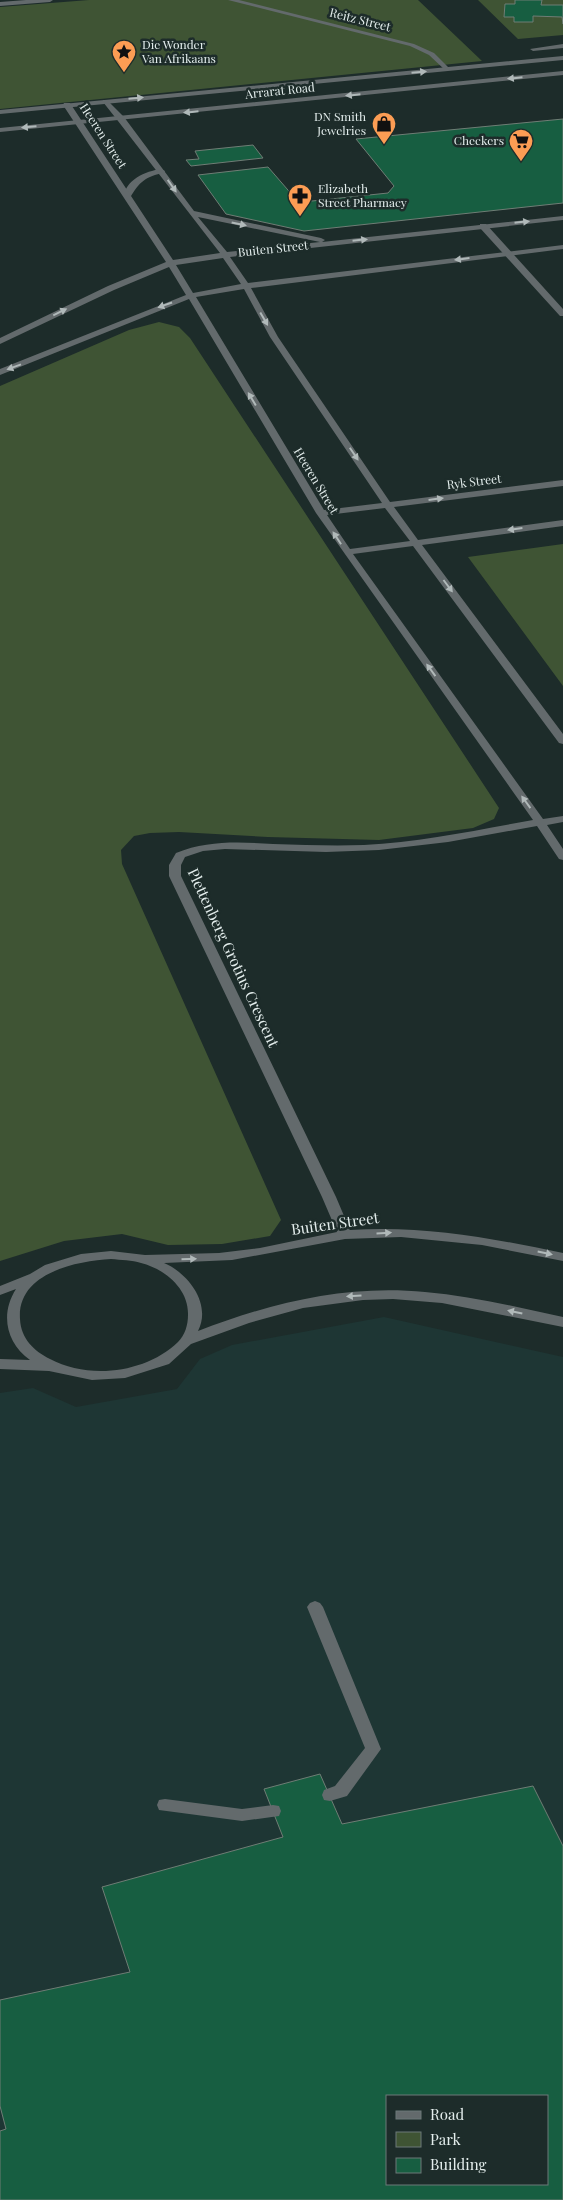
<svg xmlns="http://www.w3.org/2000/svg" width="563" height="2200" font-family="'Playfair Display',serif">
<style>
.built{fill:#1e3634;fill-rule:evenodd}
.green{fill:#3f5434}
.building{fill:#175e41;stroke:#6f7d75;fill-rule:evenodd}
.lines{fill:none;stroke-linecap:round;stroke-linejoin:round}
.service{fill:#636a6c;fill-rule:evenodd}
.minor{fill:#636a6c;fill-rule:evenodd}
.tertiary{fill:#636a6c;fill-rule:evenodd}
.oneway{fill:#b0b9b9}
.labels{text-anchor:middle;stroke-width:5;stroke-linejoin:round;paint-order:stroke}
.far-street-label{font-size:12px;fill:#e3edec;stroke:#1d2c2a}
.far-poi-label{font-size:12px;fill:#e3edec;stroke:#1d2c2a;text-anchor:start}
.street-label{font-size:15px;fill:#e3edec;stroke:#1d2c2a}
</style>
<rect width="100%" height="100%" fill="#1d2c2a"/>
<path class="built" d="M384,1317L563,1357V2200H0V1393L33,1388L76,1407L177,1389L200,1359L232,1345ZM387,2096H547V2184H387Z"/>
<path class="green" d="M89,0H418L482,61L0,109V7Z
M478,0H563V35L518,39Z
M159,322L179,327L190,338L499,808L494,819L473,828L379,840L268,837L179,832L150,833L134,836L121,850L122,864L281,1220L270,1236L222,1244L168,1245L122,1234L64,1241L0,1261V386L129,330Z
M563,544V686L468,557Z"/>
<path class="building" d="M515,0H542L541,5H563V24L562,17L533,16V22H514V17H504L505,4H515Z
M563,119V203L304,231L226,214L198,175L268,167L294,197L312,201L388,193L394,186L356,139Z
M253,145L263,158L191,166L186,160L199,159L195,151Z
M320,1774L342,1824L533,1786L563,1846V2200H0V2131L6,2129L0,2106V2000L130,1972L102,1887L283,1837L264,1789ZM387,2096H547V2184H387Z"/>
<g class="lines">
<path class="service" d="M161,169L165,171L164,173C146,176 139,182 130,198H124C124,180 146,171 161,169Z
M480,224H486L563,309V316H560L480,228Z
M315,1601L320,1603L323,1607L381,1749L347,1796L330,1801L324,1800L322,1795L324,1790L335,1786L365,1748L307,1607L310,1603Z
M165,1799L242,1809L273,1805L279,1806L281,1811L279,1816L242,1821L159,1810L157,1805L159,1800Z"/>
<path class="minor" d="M26,0H53L50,2L0,6V2Z
M228,0H239L414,44L434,53L450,69L445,70L429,55L410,46Z
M563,44V48L533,51L530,49Z
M103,100H107L124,117L194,211L321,238L325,240L322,242L563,216V220L230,257L248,283L563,245V249L251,288L278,337L390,502L563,480V486L394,507L418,540L563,520V526L422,545L563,734V744L559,743L413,546L353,554L543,819L563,816V822L547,825L563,849V860L559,859L537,826L448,842L379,850L326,852L225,849L203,851L185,857L181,865V876L336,1197L350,1230C422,1225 492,1238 563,1253V1261L482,1245L401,1237L345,1239L232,1260L164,1263C188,1273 212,1304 198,1331C270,1303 347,1284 425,1292C471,1296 517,1307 563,1317V1327L442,1303L393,1299L363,1300L303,1308L249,1323L191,1344L169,1364L125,1378L92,1380L49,1371L0,1369V1359L30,1360C6,1343 0,1314 16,1289L0,1295V1286L30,1274L45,1265L81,1254L111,1251L145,1255L219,1253L260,1248L337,1232L322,1197L169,876V865L176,853C208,840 240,842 273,844C304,845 334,846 364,845C421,842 477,830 533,820L316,513L189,299L0,375V369L186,295L169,267L114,290L0,344V338L108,286L166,262L63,105L64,103H70L173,260L220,253L118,121L103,102ZM198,217L320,242L227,252ZM223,258L241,284L193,293L176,265ZM244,289L270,337L382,503L324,510L196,297ZM385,508L410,541L350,549L327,515ZM111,1259C121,1260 132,1260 141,1263C165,1269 189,1289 188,1315C188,1325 185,1335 178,1342C146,1373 89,1380 50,1359C34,1351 21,1339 20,1319C17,1273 76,1261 111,1259Z"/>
<path class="tertiary" d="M563,56V60L0,114V110Z
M563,71V75L0,132V128Z"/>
</g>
<defs><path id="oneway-solid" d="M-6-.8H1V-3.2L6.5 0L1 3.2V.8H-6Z" transform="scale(1.25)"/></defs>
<g class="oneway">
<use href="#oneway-solid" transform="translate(419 72) rotate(-5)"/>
<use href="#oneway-solid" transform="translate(515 78) rotate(174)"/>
<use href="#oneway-solid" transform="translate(353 95) rotate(174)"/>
<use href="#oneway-solid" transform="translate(136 98) rotate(-5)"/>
<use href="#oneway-solid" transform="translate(191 112) rotate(174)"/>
<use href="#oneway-solid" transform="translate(29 127) rotate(175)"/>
<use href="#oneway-solid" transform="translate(172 186) rotate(55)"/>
<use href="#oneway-solid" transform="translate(522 222) rotate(-6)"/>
<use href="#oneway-solid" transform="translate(239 224) rotate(12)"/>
<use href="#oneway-solid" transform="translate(360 240) rotate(-6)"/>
<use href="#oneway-solid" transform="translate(462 259) rotate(173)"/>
<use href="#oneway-solid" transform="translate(165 305) rotate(161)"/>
<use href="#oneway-solid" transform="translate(60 312) rotate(-26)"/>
<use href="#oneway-solid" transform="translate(264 319) rotate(60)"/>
<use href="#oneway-solid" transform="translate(14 367) rotate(160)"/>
<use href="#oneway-solid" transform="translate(252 399) rotate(-121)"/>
<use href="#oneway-solid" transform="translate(354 454) rotate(56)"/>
<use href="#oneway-solid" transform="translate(436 499) rotate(-7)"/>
<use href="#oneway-solid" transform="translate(515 529) rotate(172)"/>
<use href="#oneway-solid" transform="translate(337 538) rotate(-123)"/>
<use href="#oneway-solid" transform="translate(448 586) rotate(53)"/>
<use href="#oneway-solid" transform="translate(431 670) rotate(-126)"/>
<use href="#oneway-solid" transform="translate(526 802) rotate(-126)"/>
<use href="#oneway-solid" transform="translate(384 1233) rotate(-3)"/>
<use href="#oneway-solid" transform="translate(545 1253) rotate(12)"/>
<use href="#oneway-solid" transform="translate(189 1259) rotate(-2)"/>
<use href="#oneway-solid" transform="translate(354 1296) rotate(176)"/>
<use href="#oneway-solid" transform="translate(515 1312) rotate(-168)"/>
</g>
<defs>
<symbol id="sight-pin" viewBox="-11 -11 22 30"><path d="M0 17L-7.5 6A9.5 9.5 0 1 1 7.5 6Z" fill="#fc9d54" stroke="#1d2c2a"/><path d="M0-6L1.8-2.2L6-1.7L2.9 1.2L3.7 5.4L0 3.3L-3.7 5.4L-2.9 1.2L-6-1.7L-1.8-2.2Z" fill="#111"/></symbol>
<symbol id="shop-pin" viewBox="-11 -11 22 30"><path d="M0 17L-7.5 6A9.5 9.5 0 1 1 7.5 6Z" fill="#fc9d54" stroke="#1d2c2a"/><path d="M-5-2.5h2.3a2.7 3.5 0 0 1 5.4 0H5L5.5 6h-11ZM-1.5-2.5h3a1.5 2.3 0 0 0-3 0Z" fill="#111"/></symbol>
<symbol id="supermarket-pin" viewBox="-11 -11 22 30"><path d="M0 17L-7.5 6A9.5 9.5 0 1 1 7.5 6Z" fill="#fc9d54" stroke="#1d2c2a"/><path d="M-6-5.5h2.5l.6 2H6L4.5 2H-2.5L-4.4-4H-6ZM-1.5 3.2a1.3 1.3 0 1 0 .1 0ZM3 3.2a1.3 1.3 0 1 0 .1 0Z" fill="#111"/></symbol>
<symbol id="pharmacy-pin" viewBox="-11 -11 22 30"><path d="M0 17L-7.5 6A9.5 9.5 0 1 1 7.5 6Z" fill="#fc9d54" stroke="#1d2c2a"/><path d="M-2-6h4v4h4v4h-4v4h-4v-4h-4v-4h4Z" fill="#111"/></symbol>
</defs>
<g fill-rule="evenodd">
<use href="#sight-pin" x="110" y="38" width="28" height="38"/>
<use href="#shop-pin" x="370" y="110" width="28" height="38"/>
<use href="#supermarket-pin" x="507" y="127" width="28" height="38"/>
<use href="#pharmacy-pin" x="286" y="182" width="28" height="38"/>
</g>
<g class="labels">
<g class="far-street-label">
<text transform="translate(360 20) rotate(14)" y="4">Reitz Street</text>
<text transform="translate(280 91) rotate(-6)" y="4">Arrarat Road</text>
<text transform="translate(103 136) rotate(57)" y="4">Heeren Street</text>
<text transform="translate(273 249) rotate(-6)" y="4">Buiten Street</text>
<text transform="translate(316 481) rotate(59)" y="4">Heeren Street</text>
<text transform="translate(474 482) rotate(-7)" y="4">Ryk Street</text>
</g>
<g class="far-poi-label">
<text x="142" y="49">Die Wonder<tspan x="142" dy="14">Van Afrikaans</tspan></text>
<text x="366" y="121" text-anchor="end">DN Smith<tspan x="366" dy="14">Jewelries</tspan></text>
<text x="504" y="145" text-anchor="end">Checkers</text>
<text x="318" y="193">Elizabeth<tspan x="318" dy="14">Street Pharmacy</tspan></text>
</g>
<g class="street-label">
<text transform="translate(233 958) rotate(65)" y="5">Plettenberg Grotius Crescent</text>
<text transform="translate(335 1224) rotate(-8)" y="5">Buiten Street</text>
</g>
</g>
<rect x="386" y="2095" width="162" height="90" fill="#1d2c2a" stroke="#6c7978"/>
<rect x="396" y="2111" width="25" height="8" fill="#636a6c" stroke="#6c7978"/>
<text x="430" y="2120" font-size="15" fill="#e3edec">Road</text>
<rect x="396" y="2132" width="25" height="15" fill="#3f5434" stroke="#6c7978"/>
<text x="430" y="2145" font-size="15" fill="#e3edec">Park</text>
<rect x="396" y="2158" width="25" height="15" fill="#175e41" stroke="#6c7978"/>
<text x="430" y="2170" font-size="15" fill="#e3edec">Building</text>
</svg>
